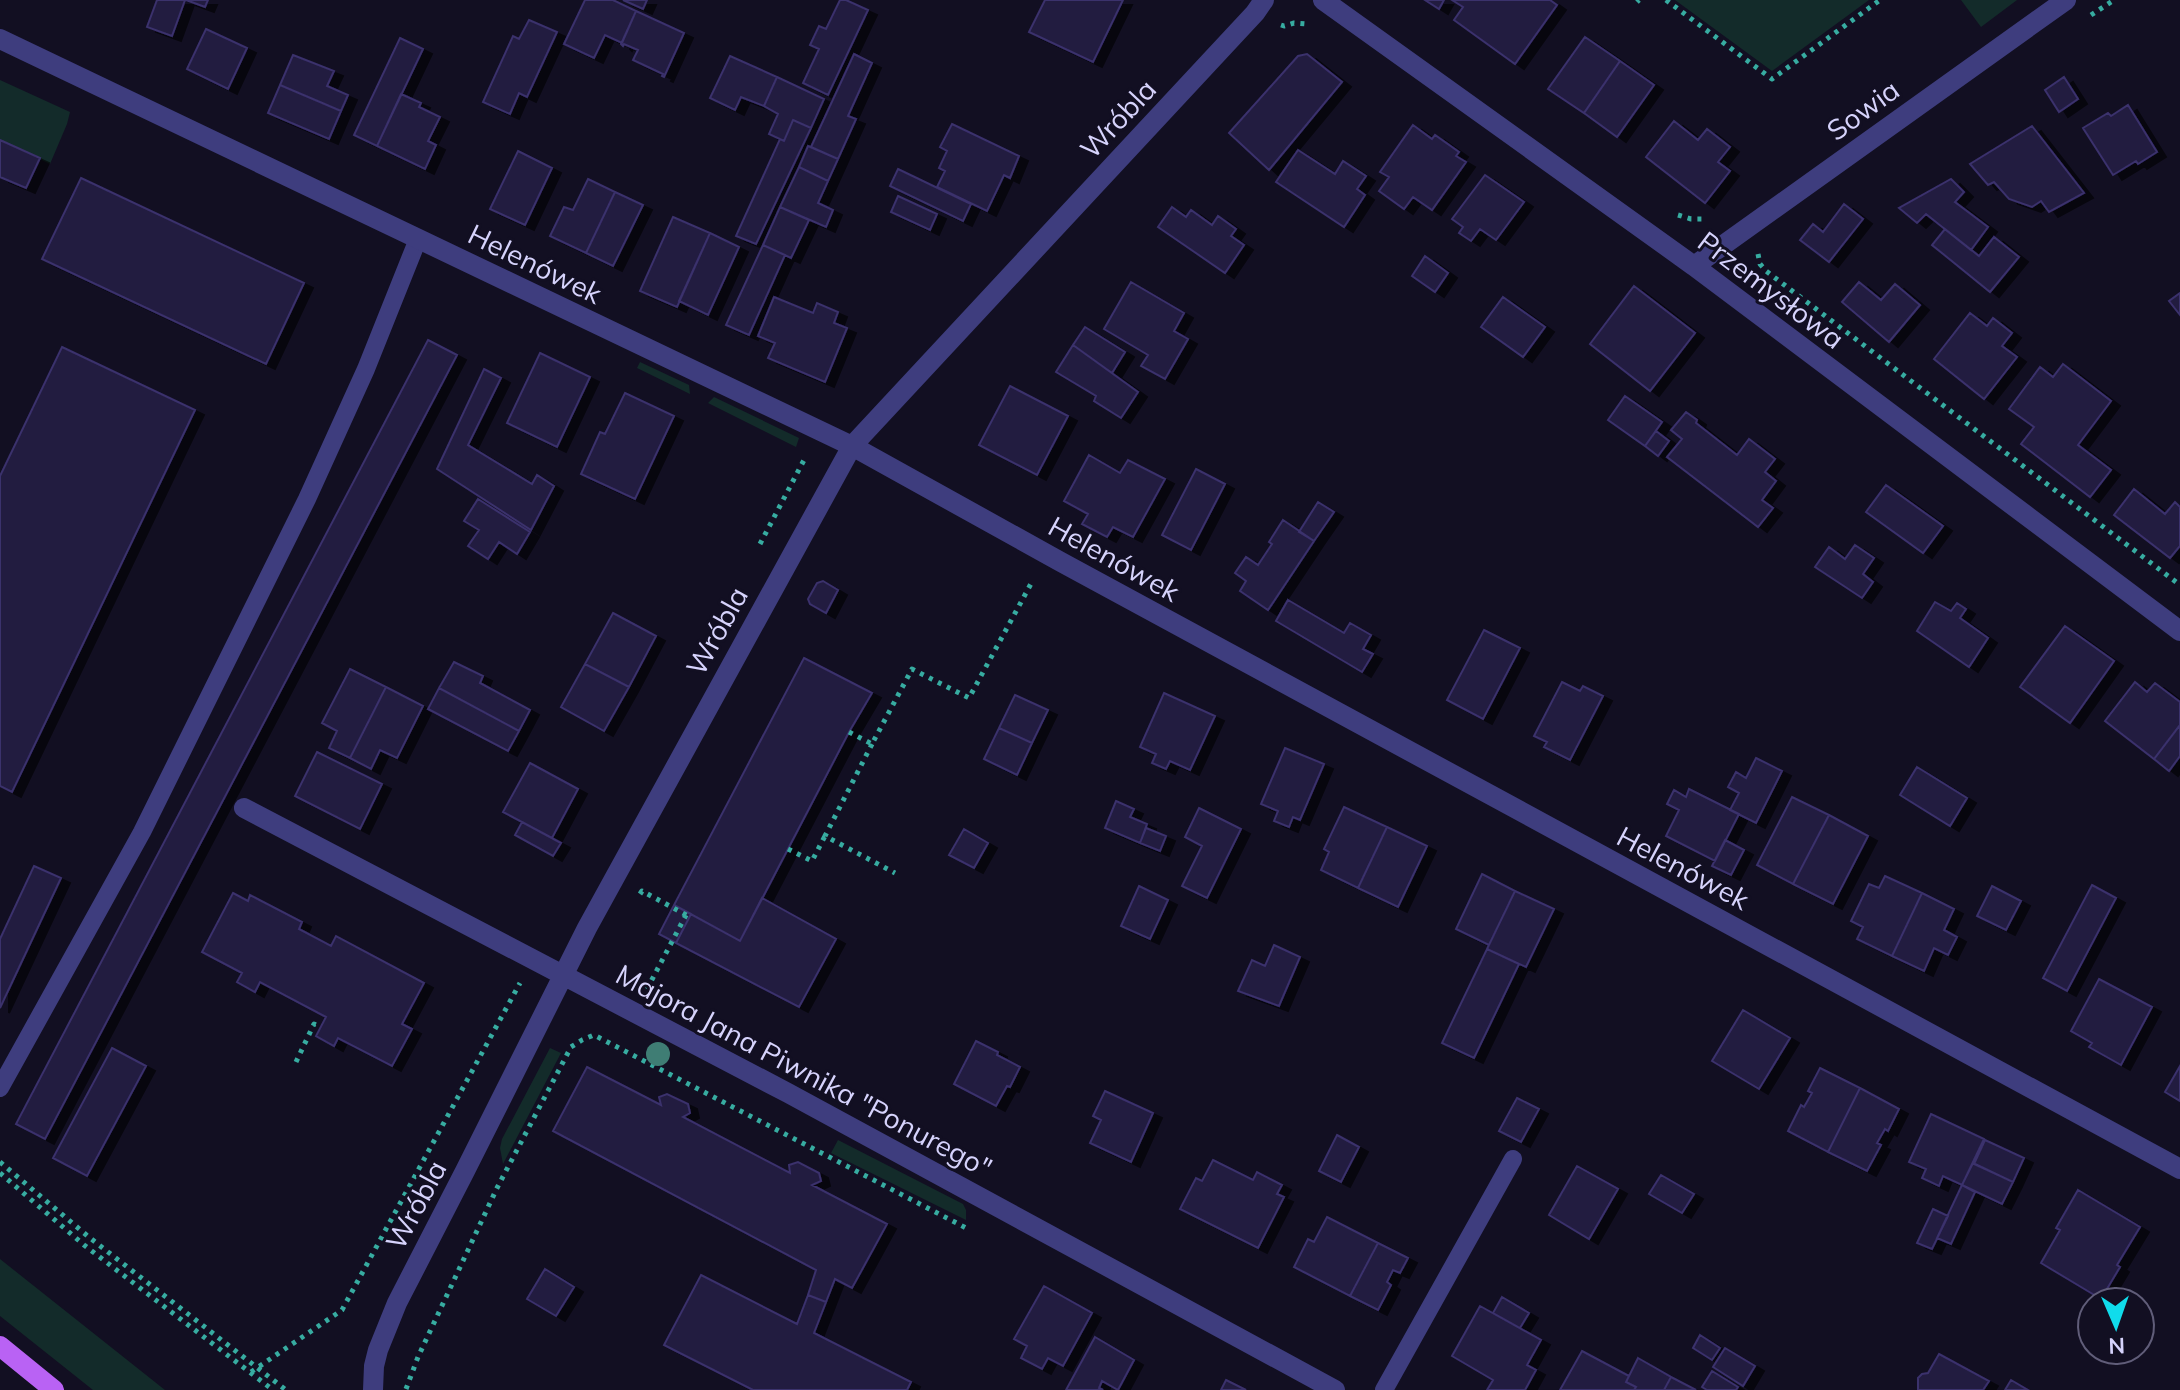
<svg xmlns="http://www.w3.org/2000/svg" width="2180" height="1390" font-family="Mulish,sans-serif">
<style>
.green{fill:#132b2a}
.building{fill:#231d41;stroke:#3a306c;stroke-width:2;filter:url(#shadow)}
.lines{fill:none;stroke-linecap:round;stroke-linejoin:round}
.path{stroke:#37aca1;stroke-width:5;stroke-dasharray:4 6;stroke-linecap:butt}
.service{stroke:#3e3d7e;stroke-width:18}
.minor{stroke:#3e3d7e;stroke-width:20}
.primary{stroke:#b962f4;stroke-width:20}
.tree{fill:#3f7d74}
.labels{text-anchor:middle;stroke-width:6;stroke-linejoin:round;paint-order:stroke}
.street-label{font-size:28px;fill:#d6d3fc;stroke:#120f22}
</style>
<defs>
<filter id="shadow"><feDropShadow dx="9" dy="5" stdDeviation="0" flood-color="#0009"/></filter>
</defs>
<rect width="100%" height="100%" fill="#120f22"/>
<path class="green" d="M1675,0H1869L1772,71Z
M1961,0H2017L1981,27Z
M0,80L70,112L67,124L50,164L0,140Z
M640,362L689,385L690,394L637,368Z
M714,397L799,438L796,447L708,403Z
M550,1048L561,1053L503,1164L500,1148L502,1139Z
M838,1140L963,1204L966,1210V1220L831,1153Z
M0,1259L165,1390H93L0,1316Z"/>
<path class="building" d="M157,0H185L172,36L147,27Z
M186,0H208L205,7Z
M585,0H613L636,11L622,43L605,35L594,58L564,44Z
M623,0H647L643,9Z
M840,0H846L868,10L828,95L803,83L819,49L810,45L819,26L826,29Z
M1045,0H1123L1093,62L1029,32Z
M1425,0H1444L1439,9Z
M1452,0H1550L1557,5L1515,64L1454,20L1463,7Z
M636,11L684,33L664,77L662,76L663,74L633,60L638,50L624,44L623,46L621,44Z
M529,20L557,32L527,97L519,93L510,114L483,102L513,36L519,39Z
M206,29L247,48L228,89L187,69Z
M1585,37L1620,61L1584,113L1548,89Z
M400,38L423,49L377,146L354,135Z
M854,54L872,63L848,116L856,119L838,159L811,147Z
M1307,54L1342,82L1269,170L1229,133L1298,56Z
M293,55L334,71L327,86L348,95L341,111L280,85Z
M730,56L777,77L764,106L741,97L735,110L710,98Z
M1620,61L1654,85L1617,137L1584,113Z
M777,77L824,99L811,128L793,120L784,141L769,134L778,114L764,106Z
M2064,77L2078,99L2059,112L2045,90Z
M280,85L341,111L329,139L268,113Z
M401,94L421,103L419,107L440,117L428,141L436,145L425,169L377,146Z
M2128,105L2157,152L2138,164L2136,161L2113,175L2083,128L2108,113L2111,116Z
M793,120L811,128L756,244L736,236L780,139L784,141Z
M1674,121L1698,140L1707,129L1730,147L1718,162L1730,171L1705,203L1646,157Z
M952,124L1019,156L1010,178L1004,175L987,211L937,187L945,171L939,168L947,151L940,147Z
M1413,125L1432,139L1435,135L1459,152L1456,156L1466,162L1432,210L1413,197L1404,209L1379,191L1389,177L1380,172Z
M2032,126L2084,193L2049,212L2041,201L2032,207L2009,199L1994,182L1988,185L1970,164Z
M0,140L40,158L26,188L0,177Z
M808,146L838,159L828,181L799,167Z
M1298,150L1335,174L1343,161L1366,176L1357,189L1365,195L1344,227L1276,182Z
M518,151L552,168L525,225L490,209Z
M799,167L828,181L818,203L833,210L826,227L780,207Z
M898,169L971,204L963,221L890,186Z
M1485,175L1524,202L1496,240L1480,229L1471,241L1459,233L1463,227L1452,219Z
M81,178L304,283L266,364L42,259Z
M588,179L615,192L586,253L550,236L564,207L573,210Z
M1951,179L1964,192L1955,202L1988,227L1971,250L1926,214L1917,223L1899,208Z
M615,192L643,205L613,266L586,253Z
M898,196L937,214L930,230L891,212Z
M1844,204L1863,219L1829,262L1800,240L1813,224L1823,232Z
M780,207L809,220L791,258L763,245Z
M1172,207L1186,217L1191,210L1212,225L1218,216L1236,229L1231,236L1244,245L1225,273L1158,227Z
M673,217L710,233L677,307L640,291Z
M1945,229L1979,256L1994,237L2019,257L1990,292L1932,245Z
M710,233L739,247L708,315L679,301Z
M763,245L785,255L749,335L726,325Z
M1425,256L1448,273L1435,292L1412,276Z
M1131,282L1184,313L1174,331L1188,339L1165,379L1141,366L1148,355L1104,329Z
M1859,282L1881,300L1895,284L1920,305L1889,342L1842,302Z
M1634,286L1695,333L1650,391L1590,344Z
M2180,293V315L2169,301Z
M774,297L813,313L817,303L838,312L834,323L847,328L825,382L768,358L775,343L758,336Z
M1503,297L1545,327L1523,357L1481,327Z
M1970,313L1987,326L1993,318L2012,333L2002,346L2017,357L1984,399L1934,359Z
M1085,327L1125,352L1112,373L1073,345Z
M428,340L457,355L45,1139L16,1124Z
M1073,345L1138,392L1121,418L1094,401L1096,396L1056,372Z
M62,347L195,410L12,792L0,786V476Z
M540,353L590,377L557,447L507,423Z
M2063,364L2111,401L2078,445L2111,470L2090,497L2021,444L2034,427L2009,409L2040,367L2053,377Z
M484,369L501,378L468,445L532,484L537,475L554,486L531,530L437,469Z
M1010,386L1068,416L1037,475L979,445Z
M625,393L674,416L635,499L581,474L600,432L605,434Z
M1625,396L1662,422L1645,446L1608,420Z
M1686,412L1697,420L1696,423L1737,455L1749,439L1775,459L1765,472L1776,481L1762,500L1773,508L1758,527L1667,457L1682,439L1671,430Z
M1656,431L1669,441L1658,456L1645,446Z
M1089,455L1120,473L1128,460L1165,479L1133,537L1113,527L1107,537L1082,524L1088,514L1064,501Z
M1196,469L1225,484L1191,550L1162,535Z
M1886,485L1943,526L1923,553L1866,512Z
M2134,489L2165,514L2175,502L2180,507V546L2170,558L2114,515Z
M478,499L530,532L517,554L499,542L488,559L468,546L479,530L464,521Z
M1318,502L1334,512L1314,541L1299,532Z
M1283,520L1314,541L1268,610L1240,591L1246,581L1235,573L1246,557L1258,565L1272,544L1269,542Z
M1855,545L1874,558L1863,574L1873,582L1862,598L1815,567L1829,547L1845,559Z
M823,581L838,590L826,613L810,604L808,599L817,583Z
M1288,600L1344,633L1350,623L1371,635L1363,649L1373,654L1362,672L1276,621Z
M1935,602L1951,611L1957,603L1966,609L1960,618L1988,638L1969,667L1917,631Z
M613,613L656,636L629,687L585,664Z
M2065,626L2114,661L2070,723L2020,687Z
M1484,630L1520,648L1483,719L1447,700Z
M804,658L872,693L849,732L740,941L674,905Z
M454,662L483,676L480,683L530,710L519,731L439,688Z
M585,664L629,687L604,731L561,707Z
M350,669L386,687L350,758L329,748L337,731L322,723Z
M1562,682L1580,691L1583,686L1603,696L1570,760L1544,747L1547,742L1534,736Z
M2135,682L2147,692L2155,683L2180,702V725L2154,759L2105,721Z
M386,687L423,706L397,758L380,750L371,769L350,758Z
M439,688L519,731L508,751L428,709Z
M1164,693L1215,716L1190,770L1170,761L1166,769L1152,763L1156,754L1140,747Z
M1015,695L1048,710L1032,743L999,728Z
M2180,725V756L2169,771L2154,759Z
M999,728L1032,743L1017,775L984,759Z
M1285,748L1324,764L1300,820L1293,817L1289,827L1274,821L1278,811L1261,804Z
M317,752L382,784L360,829L295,796Z
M1756,758L1782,771L1756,823L1730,810L1739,793L1728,787L1736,772L1746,778Z
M530,763L578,789L552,838L503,812Z
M1917,767L1967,798L1950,826L1900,795Z
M1689,789L1739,814L1715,861L1666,836L1679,810L1667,804L1674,790L1686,797Z
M1792,797L1829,815L1793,884L1757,865Z
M1116,801L1134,809L1130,817L1147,824L1140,843L1105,828Z
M1344,807L1387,827L1358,888L1321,870L1329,852L1324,849Z
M1199,808L1241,829L1207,898L1182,886L1202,846L1185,837Z
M1829,815L1868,836L1833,904L1793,884Z
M522,822L561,843L553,856L515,835Z
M1387,827L1427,846L1398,907L1358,888Z
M1146,828L1166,836L1160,851L1140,843Z
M964,829L988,843L974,868L949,855Z
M1725,840L1744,850L1731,875L1712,866Z
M34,866L61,878L0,1008V939Z
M1482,874L1515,891L1489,945L1456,929Z
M1885,876L1922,893L1892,956L1857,939L1863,927L1851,921L1869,884L1879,888Z
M2092,885L2116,898L2067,991L2043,978Z
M1139,886L1168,900L1150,939L1121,926Z
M1992,886L2021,901L2006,930L1977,916Z
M1515,891L1554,909L1526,967L1487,949Z
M233,893L248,901L250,895L302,922L299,929L331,946L336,936L424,983L402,1024L412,1029L392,1066L338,1038L334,1046L316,1036L326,1017L260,982L255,992L237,982L242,973L202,952Z
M1922,893L1954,909L1944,930L1957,937L1948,955L1934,948L1924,971L1892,956Z
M762,898L836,939L799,1007L676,943L691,914L740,941Z
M674,905L691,914L676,943L659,934Z
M1274,945L1300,957L1279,1006L1238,991L1252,960L1265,966Z
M1487,949L1519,964L1474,1058L1442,1043Z
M2099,979L2152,1007L2121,1065L2089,1047L2092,1043L2071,1031Z
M1743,1010L1790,1038L1759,1089L1712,1061Z
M976,1041L998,1052L997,1055L1020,1067L1010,1087L1007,1086L996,1106L954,1084Z
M112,1048L146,1066L87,1176L53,1158Z
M2180,1066V1101L2165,1092Z
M587,1067L661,1105L659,1097L667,1094L688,1104L690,1113L683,1117L790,1173L789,1165L798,1162L819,1173L821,1181L812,1185L887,1224L852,1288L835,1279L826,1302L808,1295L816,1270L553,1131Z
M1820,1068L1860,1088L1828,1152L1788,1131L1801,1105L1804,1107L1812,1093L1808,1091Z
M1860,1088L1899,1109L1888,1131L1885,1129L1877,1143L1881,1145L1867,1171L1828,1152Z
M1105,1091L1153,1113L1131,1162L1090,1143L1101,1120L1093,1116Z
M1517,1098L1539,1109L1521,1142L1499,1131Z
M1931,1114L1984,1139L1962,1185L1943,1176L1939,1186L1922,1178L1926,1169L1909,1162Z
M1337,1135L1359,1147L1341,1182L1319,1171Z
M1985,1140L2024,1158L2013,1182L1974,1164Z
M1213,1160L1253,1180L1257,1172L1282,1185L1277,1194L1284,1197L1258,1248L1180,1209L1196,1178L1202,1181Z
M1973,1163L2013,1182L2002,1204L1962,1185Z
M1577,1166L1618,1189L1589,1239L1549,1215Z
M1661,1175L1694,1194L1682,1213L1649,1194Z
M1962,1185L1975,1192L1951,1244L1937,1238Z
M2078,1190L2140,1227L2117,1265L2120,1267L2101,1299L2041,1263L2060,1230L2056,1228Z
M1933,1209L1948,1216L1932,1249L1917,1243Z
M1327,1217L1378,1243L1350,1296L1294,1267L1308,1239L1314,1242Z
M1378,1243L1408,1258L1400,1273L1393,1270L1387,1282L1391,1285L1378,1310L1350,1296Z
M545,1269L574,1287L556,1316L527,1299Z
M701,1275L797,1324L808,1295L826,1302L814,1333L911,1382L907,1390H753L664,1345Z
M1044,1286L1092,1313L1063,1366L1048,1358L1042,1369L1021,1358L1027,1346L1014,1339Z
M1502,1297L1529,1313L1520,1328L1493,1313Z
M1480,1306L1541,1340L1527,1365L1536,1370L1525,1390H1487L1493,1380L1452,1356Z
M1700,1335L1720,1348L1712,1360L1693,1348Z
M1095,1337L1134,1360L1118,1390L1102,1381L1099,1388L1103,1390H1066Z
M1725,1348L1755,1366L1743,1386L1713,1367Z
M1582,1351L1629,1376L1626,1382L1636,1387L1634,1390H1560Z
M1939,1354L1989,1381L1983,1390H1918V1378L1922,1374L1928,1373Z
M1638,1358L1671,1377L1664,1390H1634L1636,1387L1626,1382Z
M1712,1371L1738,1387L1736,1390H1707L1702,1387Z
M1671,1377L1696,1390H1664Z
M1226,1380L1246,1390H1221Z
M2011,1380L2028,1390H2005Z"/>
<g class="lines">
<path class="path" d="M1666,0L1772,79L1880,0
M1637,2L1639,0
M2091,15L2114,0
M1281,25L1284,26L1294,23L1306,24
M1678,215L1691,219H1707
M1758,254L1760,264L1766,271L2180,585
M760,544L804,460
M849,732L872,744L912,669L969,698L1033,580
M872,744L825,836L895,873
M788,849L812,861L825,836
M640,894L642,891L690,917
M647,989L686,915
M296,1062L314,1024L321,1027
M0,1162L90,1238L286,1390
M0,1173L84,1245L273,1390
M251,1372L342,1310L520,983
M406,1389L418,1357L497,1188L571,1047L582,1040L594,1035L970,1230"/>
<path class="service" d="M0,1088L142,832L307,499L366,369L418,239
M1384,1390L1513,1159"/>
<path class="minor" d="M1323,0L1694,266L2180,631
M0,39L852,446L1061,562L2180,1169
M1694,266L2066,0
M244,808L788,1093L1335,1390
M373,1390L374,1366L378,1350L397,1303L465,1171L587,928L852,446L1255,13L1264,0"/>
<path class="primary" d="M0,1346L54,1390"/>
</g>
<circle class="tree" cx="658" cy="1054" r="12"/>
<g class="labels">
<g class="street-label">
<text transform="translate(1863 110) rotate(-36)" y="10">Sowia</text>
<text transform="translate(1118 119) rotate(-47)" y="10">Wróbla</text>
<text transform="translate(535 264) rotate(26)" y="10">Helenówek</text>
<text transform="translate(1771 290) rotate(37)" y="10">Przemysłowa</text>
<text transform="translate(1114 559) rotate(29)" y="10">Helenówek</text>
<text transform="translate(717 631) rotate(-61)" y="10">Wróbla</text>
<text transform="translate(1683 868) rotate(28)" y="10">Helenówek</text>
<text transform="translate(804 1071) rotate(28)" y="10">Majora Jana Piwnika "Ponurego"</text>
<text transform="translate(416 1205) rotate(-62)" y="10">Wróbla</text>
</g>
</g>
<g transform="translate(2116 1326) rotate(178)"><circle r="38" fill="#120f22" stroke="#605d79" stroke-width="2"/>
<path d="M0-6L14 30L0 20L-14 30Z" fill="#10dceb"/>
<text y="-12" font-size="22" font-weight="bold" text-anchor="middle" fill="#d6d3fc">N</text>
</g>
</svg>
